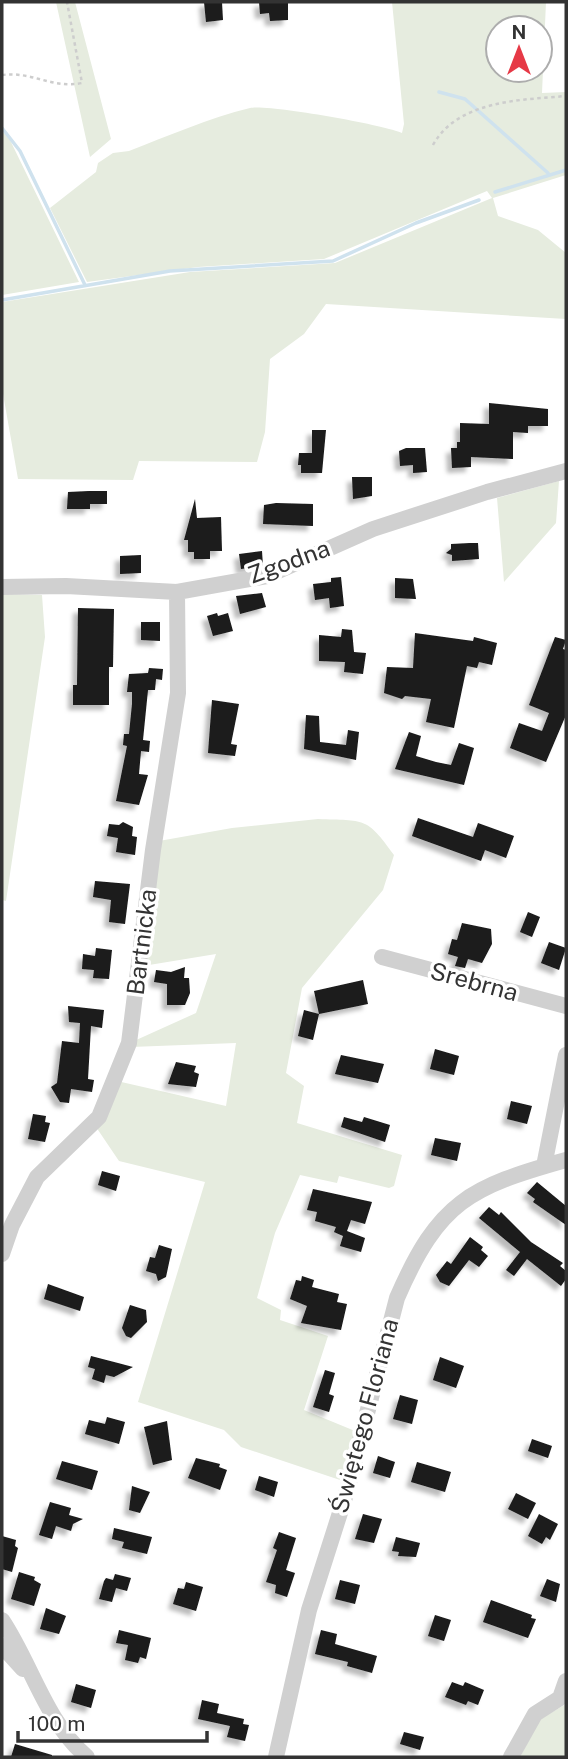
<svg xmlns="http://www.w3.org/2000/svg" width="568" height="1759" font-family="'Public Sans',sans-serif">
<style>
.green{fill:#e6ecdf;fill-rule:evenodd}
.lines{fill:none;stroke-linecap:round;stroke-linejoin:round}
.stream{stroke:#cfe2ee;stroke-width:3.5}
.building{fill:#1a1a1a;filter:url(#shadow)}
.path{stroke:#cdcdcd;stroke-width:2.5;stroke-dasharray:3.5 3.5;stroke-linecap:butt}
.minor{stroke:#d0d0d0;stroke-width:16}
.labels{text-anchor:middle;stroke-width:7;stroke-linejoin:round;paint-order:stroke}
.street-label{font-size:24px;fill:#333;stroke:#fff}
</style>
<defs>
<filter id="shadow"><feDropShadow dx="-5" dy="5" stdDeviation="2" flood-color="#0004"/></filter>
</defs>
<rect width="100%" height="100%" fill="#fff"/>
<path class="green" d="M56,2H75L111,139L90,157Z
M392,2H546L542,93L566,92V175L493,198L498,216L538,230L566,253V319L326,304L304,334L270,359L265,432L257,462L139,461L133,480L18,479L2,388V302L190,272L335,263L492,198L487,191L324,259L198,267L87,282L50,208L96,172L98,163L113,153L129,151C168,136 209,118 250,108C268,104 385,125 402,133L404,124ZM498,28H540V70H498Z
M2,131L10,140L79,282L2,295Z
M559,481L556,523L504,582L497,498Z
M3,594L42,595L45,637L6,901L2,900Z
M318,819C365,821 366,816 394,855L383,890L302,988L286,1073L304,1086L297,1123L402,1155L394,1186L389,1188L339,1176L337,1183L300,1175L275,1233L257,1298L281,1310L280,1320L328,1336L304,1410L355,1431L343,1481L241,1447L224,1430L138,1402L205,1182L119,1161L96,1127L117,1081L226,1106L236,1043L131,1047L134,1041L196,1013L216,954L143,966L159,841L232,828Z
M566,1704V1757H520L539,1720Z"/>
<g class="lines">
<path class="stream" d="M439,92L465,99L548,173
M2,128L20,151L85,285
M495,192L566,170
M2,300L170,271L333,261L416,223L479,200"/>
</g>
<path class="building" d="M204,2H222L223,20L206,22Z
M259,2H288V20L270,21L269,13L260,14Z
M489,403L548,409V426H528V433L513,432V459L471,457V467L452,468L451,448H457V442H460V423L489,424Z
M312,430H326L322,473H301V465H298L299,453H312Z
M406,448H425L427,472L413,473V465L400,466L399,451Z
M352,477H372V496L353,499Z
M89,491H107V504H90V509H67L68,492Z
M195,499L197,518L221,517L222,551H210V559H194V552H188V540H184Z
M276,503L313,504V526L263,524L264,505Z
M470,543H478L479,559L452,561V555L446,553L451,549V544Z
M262,551L263,566L241,569L239,554Z
M141,555V573L120,574V556Z
M341,577L344,606L330,608L329,598L315,600L313,584L331,582V578Z
M395,578L413,579L416,599L395,598Z
M262,593L266,607L240,614L236,596Z
M78,608L114,609L113,667H109V705H73V685H77Z
M217,613L218,616L228,613L233,631L213,636L207,616Z
M141,622H160V641L141,640Z
M342,629L352,630L354,652L366,653L363,674L344,672L345,662L319,661V635L341,637Z
M415,633L473,641L474,637L497,643L492,665L479,662L477,668L467,666L454,728L426,722L431,699L405,696L402,699L384,693L387,667L413,668Z
M555,637L566,640L563,649L566,650V715L546,762L510,748L519,723L542,731L549,713L529,705Z
M149,668L163,669L162,680L156,679L155,690H148L143,740L150,741L149,752L141,751L139,774L148,775L139,805L116,801L127,746L123,745L124,734H129L132,704V692H127L129,674L148,673Z
M212,700L239,704L231,744L237,745L235,756L208,753Z
M306,715L319,716L320,742L346,745L348,730L359,732L356,760L304,749Z
M409,732L421,736L416,756L436,762L451,765L459,743L474,748L464,785L395,769Z
M418,818L473,837L478,823L514,836L506,858L485,850L481,861L412,836Z
M123,822L133,827L132,836L137,837L135,855L116,852L118,838L107,836L109,824L119,825Z
M95,881L130,884L125,924L109,922L111,900L93,897Z
M528,912L540,917L532,937L520,932Z
M462,923L491,929L492,944L482,963L468,959L465,968L455,966L458,957L448,954L452,939L457,940Z
M549,942L566,948L559,970L541,963Z
M96,948L112,950L109,979L93,978L94,970L82,969L83,954L95,956Z
M185,967L184,978H189L190,993L185,1005H167V984L154,982L156,970L171,972Z
M363,980L368,1004L319,1014L314,991Z
M68,1006L104,1010L102,1028L91,1026L88,1079L94,1080L92,1092L71,1089L69,1103L60,1102L51,1087L57,1083L62,1041L79,1043L80,1023L69,1022Z
M304,1010L319,1014L313,1040L298,1036Z
M435,1049L459,1056L454,1075L430,1069Z
M341,1055L384,1064L378,1083L335,1074Z
M176,1062L196,1066L194,1072L199,1074L196,1087L168,1084Z
M511,1101L532,1106L527,1124L507,1119Z
M33,1114L46,1116L45,1122L50,1123L45,1142L28,1139Z
M344,1117L362,1122L364,1117L390,1125L385,1142L341,1127Z
M435,1138L461,1143L457,1161L431,1155Z
M102,1171L120,1176L116,1191L98,1185Z
M537,1182L566,1206V1225L533,1202L535,1199L527,1193Z
M313,1189L372,1202L365,1224L351,1220L347,1231L365,1238L361,1252L340,1246L343,1236L334,1232L336,1227L315,1221L317,1212L307,1210Z
M489,1207L499,1215L501,1212L531,1242L563,1263L560,1266L566,1271V1279L561,1286L527,1259L514,1276L506,1270L520,1252L479,1218Z
M470,1237L483,1247L481,1250L488,1256L479,1267L469,1260L449,1286L440,1282L436,1275L447,1261L451,1264Z
M159,1245L172,1249L166,1277L158,1281L156,1274L146,1271L150,1257L155,1258Z
M302,1276L314,1280L312,1287L339,1294L337,1302L347,1304L341,1330L301,1323L307,1306L290,1299L296,1280L301,1281Z
M48,1284L84,1297L80,1311L44,1299Z
M130,1305L146,1310L147,1322L131,1338L126,1336L122,1328Z
M91,1356L118,1363L133,1367L114,1377L106,1375L104,1383L92,1379L95,1369L88,1367Z
M440,1357L464,1366L456,1388L433,1380Z
M325,1370L335,1373L329,1394L334,1396L329,1412L313,1407Z
M400,1395L418,1400L412,1424L393,1419Z
M107,1417L125,1422L119,1444L85,1434L89,1420L105,1424Z
M167,1421L172,1460L153,1465L144,1427Z
M532,1439L552,1446L548,1458L528,1451Z
M378,1456L395,1462L390,1478L373,1473Z
M196,1458L220,1464L219,1467L227,1470L220,1490L188,1478Z
M62,1461L98,1471L92,1490L56,1479Z
M417,1462L451,1472L445,1492L411,1482Z
M259,1476L278,1482L274,1497L255,1490Z
M132,1486L150,1492L140,1513L129,1510Z
M516,1493L536,1503L528,1519L508,1509Z
M50,1502L71,1508L69,1515L83,1519L73,1524L71,1531L56,1526L52,1539L39,1535Z
M363,1514L382,1519L374,1543L355,1539Z
M539,1514L558,1524L550,1540L546,1537L542,1544L528,1536Z
M114,1528L152,1537L147,1554L122,1548L124,1542L112,1539Z
M279,1532L296,1538L286,1570L295,1573L287,1597L275,1593L276,1585L266,1582L277,1550L273,1548Z
M2,1536L16,1540L15,1546L18,1548L12,1572L2,1569Z
M396,1537L420,1543L416,1557L398,1556L399,1552L392,1551Z
M19,1572L35,1577L34,1580L41,1584L34,1606L11,1599Z
M115,1574L131,1578L127,1591L116,1588L112,1602L99,1599L104,1581L106,1578L113,1580Z
M547,1579L560,1584L556,1602L540,1596Z
M340,1580L360,1585L355,1604L335,1599Z
M186,1582L203,1587L196,1611L173,1604L178,1588L184,1589Z
M491,1600L532,1615L531,1618L536,1619L528,1638L483,1622Z
M46,1608L66,1616L59,1634L40,1629Z
M435,1615L451,1620L444,1641L428,1636Z
M119,1630L151,1638L146,1659L140,1657L138,1663L125,1660L128,1645L116,1643Z
M321,1630L337,1634L335,1644L377,1656L372,1673L347,1666L348,1662L315,1654Z
M452,1682L463,1686L465,1682L484,1690L478,1705L468,1701L466,1705L445,1697Z
M76,1684L96,1690L91,1708L71,1702Z
M202,1700L219,1704L217,1713L244,1719L243,1724L249,1725L245,1741L227,1737L230,1726L198,1719Z
M404,1732L424,1737L420,1750L400,1744Z
M15,1744L52,1755V1757H11Z"/>
<g class="lines">
<path class="path" d="M2,75C33,71 51,89 82,83L67,2
M433,145C458,100 521,100 566,96"/>
<path class="minor" d="M2,587L66,586L177,592L267,576L373,529L487,492L566,471
M382,957L566,1006
M544,1166L566,1055
M2,1254L12,1225L37,1177L99,1117L129,1043L153,850L178,693L177,592
M2,1620C32,1665 45,1721 87,1757
M2,1646L23,1669
M276,1757L309,1610L346,1494L397,1298C439,1201 470,1187 566,1160
M511,1757L535,1714L560,1698L566,1681"/>
</g>
<g class="labels">
<g class="street-label">
<text transform="translate(289 562) rotate(-20)" y="8">Zgodna</text>
<text transform="translate(142 942) rotate(-83)" y="8">Bartnicka</text>
<text transform="translate(474 982) rotate(15)" y="8">Srebrna</text>
<text transform="translate(365 1416) rotate(-75)" y="8">Świętego Floriana</text>
</g>
</g>
<rect width="568" height="1759" fill="none" stroke="#333333" stroke-width="7"/>
<g transform="translate(519 49)"><circle r="33" fill="#ffffff" stroke="#adadad" stroke-width="2"/>
<path d="M0-5L12 26L0 18L-12 26Z" fill="#e63946"/>
<text y="-10" font-size="19" font-weight="bold" text-anchor="middle" fill="#333333">N</text>
</g>
<path d="M18 1731v10h189v-10" fill="none" stroke="#333333" stroke-width="3.5"/>
<text x="28" y="1731" font-size="21" fill="#333333" stroke="#ffffff" stroke-width="5" paint-order="stroke">100 m</text>
</svg>
